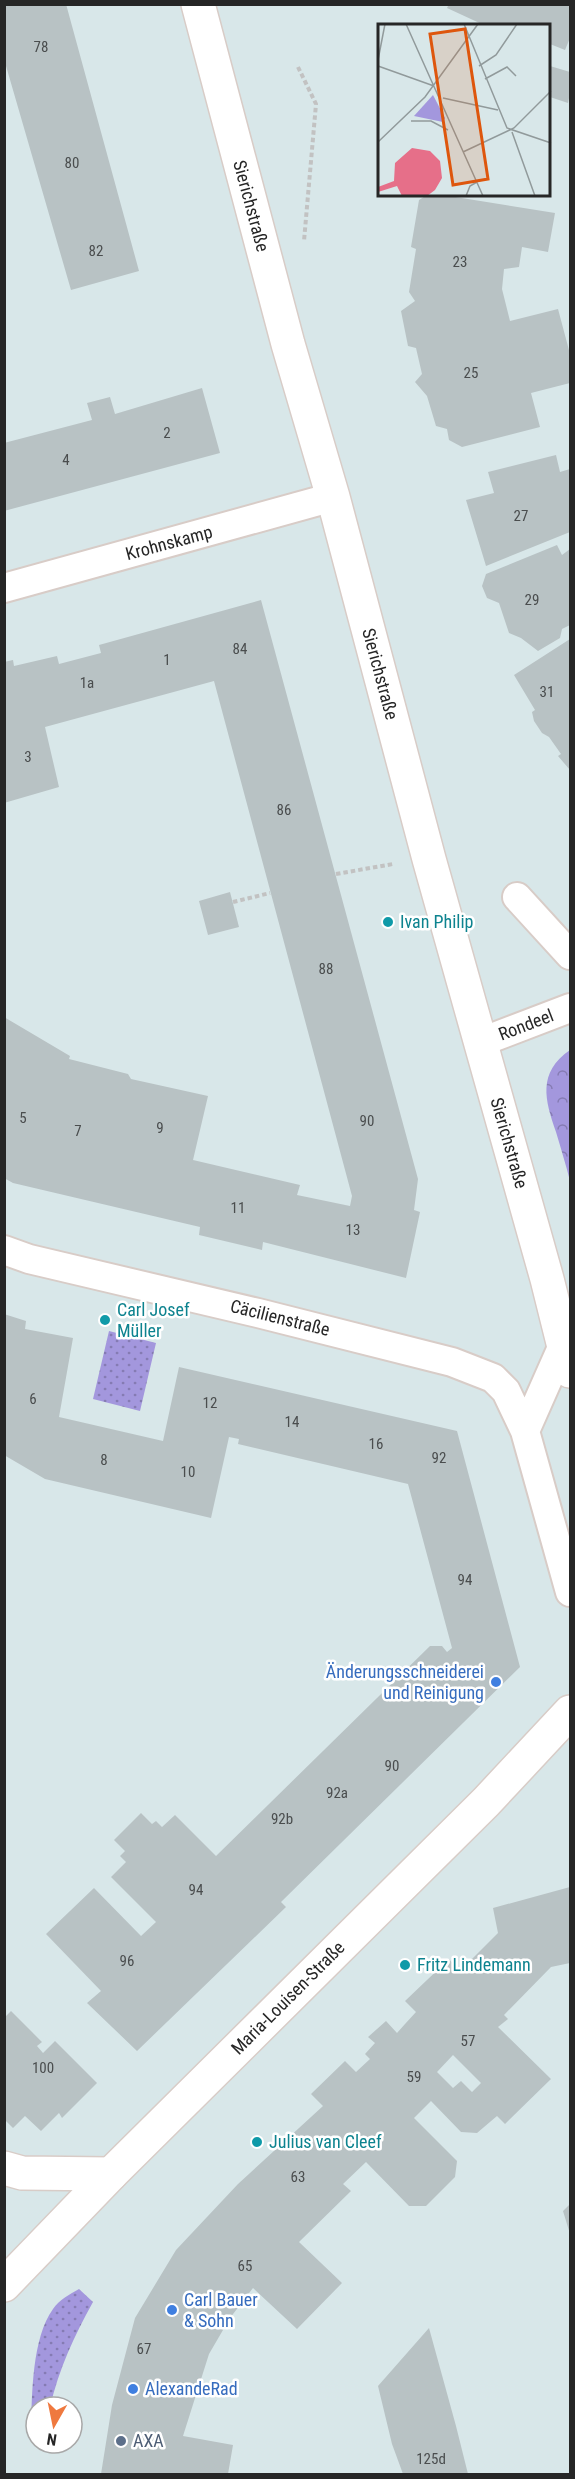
<svg xmlns="http://www.w3.org/2000/svg" width="575" height="2479" font-family="'Roboto Condensed',sans-serif">
<style>
.grass{fill:url(#grass-dots)}
.park{fill:url(#park-crowns)}
.building{fill:#b8c2c4;fill-rule:evenodd}
.lines{fill:none;stroke-linecap:round;stroke-linejoin:round}
.minor-casing{stroke:#d8ccc7;stroke-width:32}
.tertiary-casing{stroke:#d8ccc7;stroke-width:36}
.secondary-casing{stroke:#d8ccc7;stroke-width:36}
.path{stroke:#c2c2c2;stroke-width:4;stroke-dasharray:4.5 3;stroke-linecap:butt}
.minor{stroke:#fff;stroke-width:28}
.tertiary{stroke:#fff;stroke-width:33}
.secondary{stroke:#fff;stroke-width:33}
.culture-dot{fill:#0f9aa8;stroke:#fff;stroke-width:2}
.shop-dot{fill:#3f7fe0;stroke:#fff;stroke-width:2}
.service-dot{fill:#5c6f8a;stroke:#fff;stroke-width:2}
.labels{text-anchor:middle;stroke-width:5;stroke-linejoin:round;paint-order:stroke}
.number-label{font-size:15px;fill:#4a4d4e}
.street-label{font-size:18px;fill:#262626;stroke:#fff}
.culture-label{font-size:18px;fill:#0d838f;stroke:#fff;text-anchor:start}
.shop-label{font-size:18px;fill:#366cbe;stroke:#fff;text-anchor:start}
.service-label{font-size:18px;fill:#4e5e75;stroke:#fff;text-anchor:start}
.inset-road{fill:none;stroke:#919a9b;stroke-width:1.5}
.view{fill:#de560d;fill-opacity:0.15;stroke:#de560d;stroke-width:3}
.inset-edge{fill:none;stroke:#262626;stroke-width:3}
</style>
<defs>
<pattern id="grass-dots" width="8" height="8" patternUnits="userSpaceOnUse" patternTransform="scale(1.5)"><rect width="8" height="8" fill="#a397dd"/><path d="M2 2h.1M6 6h.1" fill="none" stroke="#857bb3" stroke-width="1.8" stroke-linecap="round"/></pattern>
<pattern id="park-crowns" width="20" height="18" patternUnits="userSpaceOnUse" patternTransform="scale(1.5)"><rect width="20" height="18" fill="#a397dd"/><path d="M2 6a3 3 0 1 1 6 0M12 15a3 3 0 1 1 6 0" fill="none" stroke="#857bb3"/></pattern>
</defs>
<rect width="100%" height="100%" fill="#d8e7e9"/>
<path class="grass" d="M109,1331L156,1343L140,1411L93,1399Z
M79,2289L93,2302C74,2336 59,2369 50,2407H36V2430L31,2429C32,2394 32,2338 53,2309C59,2300 70,2294 79,2289Z"/>
<path class="park" d="M570,1050V1181C566,1165 561,1149 556,1132C545,1100 537,1073 570,1050Z"/>
<path class="building" d="M4,4H66L139,271L71,290L4,59Z
M449,4H570V38L565,50L550,44V26H486L447,8Z
M550,66L570,72V93L568,103L550,97Z
M427,195H443L555,213L548,252L522,247L519,267L504,269L502,289L510,321L558,309L570,354V383L531,393L540,427L462,447L449,440L447,429L436,426L427,396L415,382L422,374L416,348L408,346L401,311L415,301L409,292L416,249L411,247L419,200Z
M202,388L220,453L4,511V443L92,420L87,403L110,397L115,414Z
M556,455L560,472L570,469V532L486,566L466,500L494,493L488,472Z
M557,545L562,555L570,549V625L562,629L560,638L538,651L521,638L509,633L499,603L487,598L482,586L486,574Z
M261,600L418,1179L414,1210L420,1212L406,1278L263,1242L262,1250L199,1235L200,1227L13,1183L4,1178V1017L70,1056L69,1059L128,1074L131,1079L208,1096L193,1160L300,1185L297,1195L350,1206L352,1196L214,681L45,727L59,787L4,803V662L13,660L14,666L57,656L59,664L101,653L99,645Z
M570,639V770L558,756L561,754L549,737L542,733L534,721L532,712L535,710L514,675Z
M230,892L239,927L208,935L199,901Z
M4,1314L26,1321L25,1329L73,1338L59,1417L163,1441L179,1367L457,1431L520,1667L281,1902L286,1907L137,2051L87,2003L101,1991L46,1934L94,1888L141,1936L156,1922L111,1877L126,1862L120,1856L125,1851L114,1840L141,1813L152,1824L156,1821L162,1827L175,1815L216,1856L430,1646H442L447,1652L452,1648L408,1484L238,1444L239,1439L229,1437L211,1518L45,1479L4,1455Z
M570,1887V1963L551,1967L504,2015L508,2019L498,2027L551,2079L505,2124L497,2116L477,2133L461,2132L431,2101L414,2118L457,2161L455,2177L426,2206H409L366,2162L343,2184L351,2191L299,2242L342,2283L297,2329L253,2288L230,2318L209,2354L183,2436L233,2445L228,2474H101L112,2405L135,2318L176,2250L238,2184L323,2106L311,2094L345,2061L356,2072L370,2059L365,2054L375,2043L368,2037L386,2021L397,2033L405,2024L416,2012L405,2001L449,1959L460,1971L498,1933L493,1908ZM453,2055L481,2083L472,2092L461,2081L453,2088L437,2072Z
M11,2011L42,2042L37,2046L43,2053L55,2041L97,2083L62,2118L59,2113L41,2131L25,2116L13,2128L4,2119V2018Z
M570,2204V2234L563,2211Z
M429,2328L456,2426L468,2474H403L392,2444L378,2386Z"/>
<g class="lines">
<defs>
<path id="minor" d="M4,588L333,497
M517,897L570,955
M481,1042L570,1008
M4,1250L29,1259L258,1313L452,1362L493,1378L506,1391L525,1431L570,1592
M525,1431L564,1343"/>
<path id="tertiary" d="M4,2168L22,2173L111,2174"/>
<path id="secondary" d="M198,4L288,344L333,497L429,859L547,1279L570,1371
M4,2285L111,2174L486,1802L570,1712"/>
</defs>
<use href="#minor" class="minor-casing"/>
<use href="#tertiary" class="tertiary-casing"/>
<use href="#secondary" class="secondary-casing"/>
<path class="path" d="M298,67L316,104L304,241
M336,874L393,864
M233,902L270,893"/>
<use href="#minor" class="minor"/>
<use href="#tertiary" class="tertiary"/>
<use href="#secondary" class="secondary"/>
</g>
<g class="culture-dot">
<circle cx="388" cy="922" r="6"/>
<circle cx="105" cy="1320" r="6"/>
<circle cx="405" cy="1965" r="6"/>
<circle cx="257" cy="2142" r="6"/>
</g>
<g class="shop-dot">
<circle cx="496" cy="1682" r="6"/>
<circle cx="172" cy="2310" r="6"/>
<circle cx="133" cy="2389" r="6"/>
</g>
<circle class="service-dot" cx="121" cy="2441" r="6"/>
<g class="labels">
<g class="number-label">
<text x="41" y="52">78</text>
<text x="72" y="168">80</text>
<text x="96" y="256">82</text>
<text x="460" y="267">23</text>
<text x="471" y="378">25</text>
<text x="167" y="438">2</text>
<text x="66" y="465">4</text>
<text x="521" y="521">27</text>
<text x="532" y="605">29</text>
<text x="240" y="654">84</text>
<text x="167" y="665">1</text>
<text x="87" y="688">1a</text>
<text x="547" y="697">31</text>
<text x="28" y="762">3</text>
<text x="284" y="815">86</text>
<text x="326" y="974">88</text>
<text x="23" y="1123">5</text>
<text x="367" y="1126">90</text>
<text x="160" y="1133">9</text>
<text x="78" y="1136">7</text>
<text x="238" y="1213">11</text>
<text x="353" y="1235">13</text>
<text x="33" y="1404">6</text>
<text x="210" y="1408">12</text>
<text x="292" y="1427">14</text>
<text x="376" y="1449">16</text>
<text x="439" y="1463">92</text>
<text x="104" y="1465">8</text>
<text x="188" y="1477">10</text>
<text x="465" y="1585">94</text>
<text x="392" y="1771">90</text>
<text x="337" y="1798">92a</text>
<text x="282" y="1824">92b</text>
<text x="196" y="1895">94</text>
<text x="127" y="1966">96</text>
<text x="468" y="2046">57</text>
<text x="43" y="2073">100</text>
<text x="414" y="2082">59</text>
<text x="298" y="2182">63</text>
<text x="245" y="2271">65</text>
<text x="144" y="2354">67</text>
<text x="431" y="2464">125d</text>
</g>
<g class="street-label">
<text transform="translate(251 206) rotate(75)" y="6">Sierichstraße</text>
<text transform="translate(169 543) rotate(-15)" y="6">Krohnskamp</text>
<text transform="translate(380 674) rotate(75)" y="6">Sierichstraße</text>
<text transform="translate(526 1025) rotate(-21)" y="6">Rondeel</text>
<text transform="translate(509 1143) rotate(74)" y="6">Sierichstraße</text>
<text transform="translate(280 1318) rotate(14)" y="6">Cäcilienstraße</text>
<text transform="translate(288 1998) rotate(-45)" y="6">Maria-Louisen-Straße</text>
</g>
<g class="culture-label">
<text x="400" y="928">Ivan Philip</text>
<text x="117" y="1316">Carl Josef<tspan x="117" dy="21">Müller</tspan></text>
<text x="417" y="1971">Fritz Lindemann</text>
<text x="269" y="2148">Julius van Cleef</text>
</g>
<g class="shop-label">
<text x="484" y="1678" text-anchor="end">Änderungsschneiderei<tspan x="484" dy="21">und Reinigung</tspan></text>
<text x="184" y="2306">Carl Bauer<tspan x="184" dy="21">&amp; Sohn</tspan></text>
<text x="145" y="2395">AlexandeRad</text>
</g>
<g class="service-label">
<text x="133" y="2447">AXA</text>
</g>
</g>
<g transform="translate(378 24)">
<rect width="172" height="172" fill="#d8e7e9"/>
<path d="M55,71L67,94L65,98L36,92Z" fill="#a397dd"/>
<path d="M34,124L52,127L62,137L64,154L57,166L49,172H24L19,162L0,168V163L16,157L17,139Z" fill="#e66f89"/>
<path class="inset-road" d="M28,0L105,172M86,0L129,104L173,119M0,36L7,0M0,42L56,62M101,42L118,31L139,0M107,55L129,43L138,52M65,74L120,86M33,97H53L70,106M134,108L157,172M0,118L47,73L100,0M85,128L136,104L173,67M88,172L92,162L99,158"/>
<path class="view" d="M87,5L110,155L75,161L52,10Z"/>
<rect width="172" height="172" class="inset-edge"/>
</g>
<rect width="575" height="2479" fill="none" stroke="#262626" stroke-width="12"/>
<g transform="translate(54 2425) rotate(189)"><circle r="28" fill="#ffffff" stroke="#a8a8a8" stroke-width="1.5"/>
<path d="M0-4.5L10 22L0 15L-10 22Z" fill="#ef793f"/>
<text y="-9" font-size="16" font-weight="bold" text-anchor="middle" fill="#262626">N</text>
</g>
</svg>
